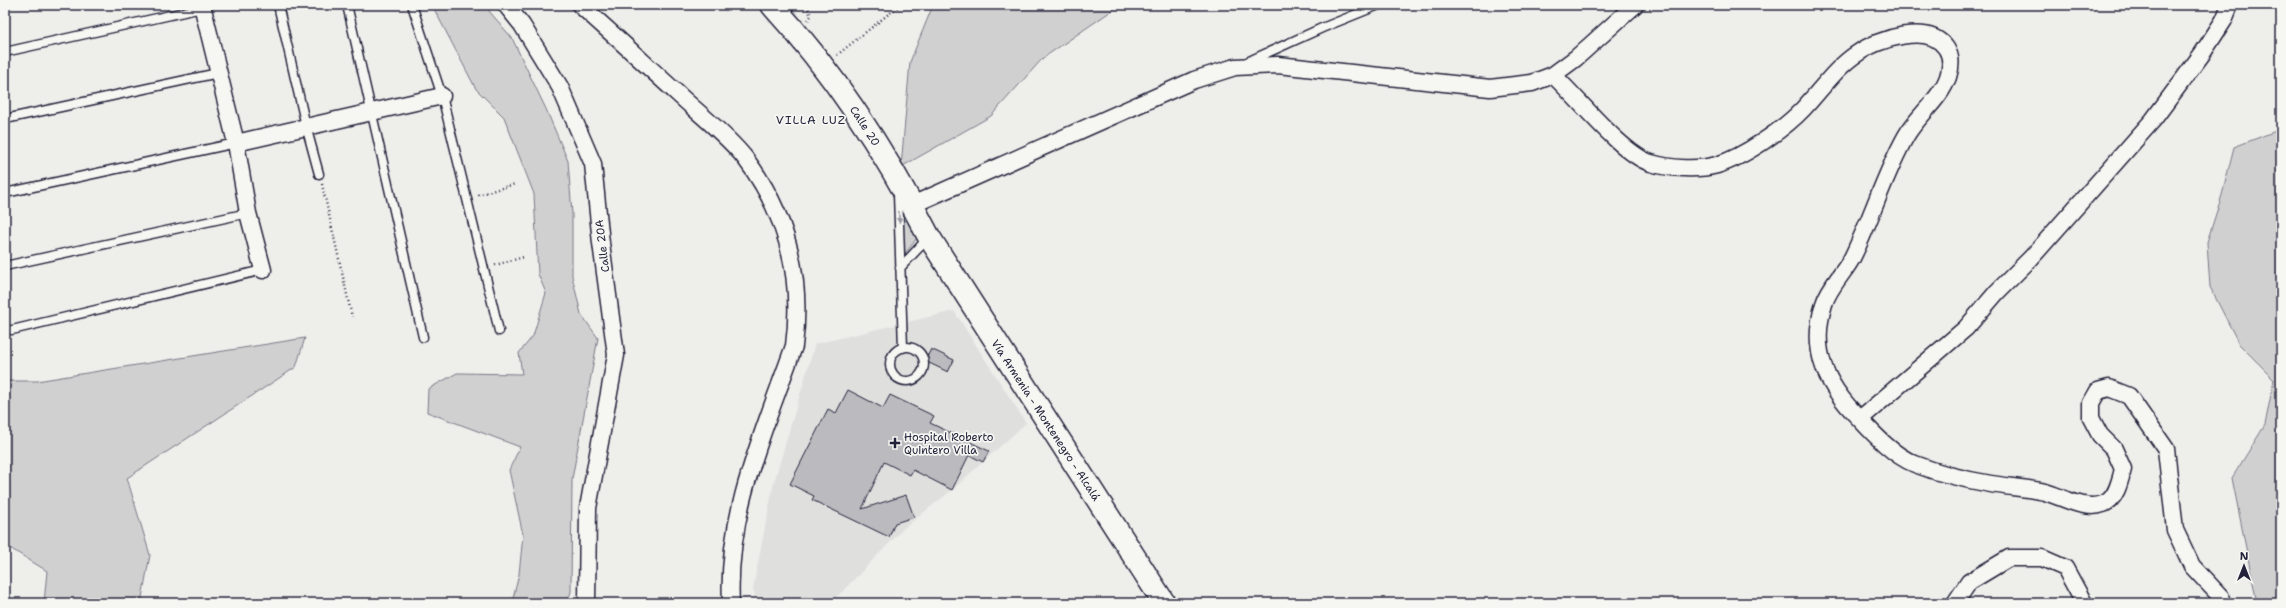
<svg xmlns="http://www.w3.org/2000/svg" width="2286" height="608" font-family="'Shantell Sans',sans-serif">
<style>
.built{fill:#dfdfde}
.green{fill:#d0d0d1;stroke:#797986}
.building{fill:#bbbbbf;stroke:#22223b}
.lines{fill:none;stroke-linecap:round;stroke-linejoin:round}
.lane-casing{stroke:#22223b;stroke-width:11}
.street-casing{stroke:#22223b;stroke-width:19}
.primary-casing{stroke:#22223b;stroke-width:25}
.path{stroke:#22223b;stroke-width:2.5;stroke-dasharray:1 3;stroke-linecap:butt}
.lane{stroke:#f6f6f2;stroke-width:8}
.street{stroke:#f6f6f2;stroke-width:16}
.primary{stroke:#f6f6f2;stroke-width:22}
.oneway{fill:#9797a0}
.poi-dot{fill:#22223b;stroke:#f6f6f2;stroke-width:1.5}
.labels{text-anchor:middle;stroke-width:3.5;stroke-linejoin:round;paint-order:stroke}
.street-label{font-size:11px;fill:#22223b;stroke:#f6f6f2}
.poi-label{font-size:11px;fill:#22223b;stroke:#f6f6f2;text-anchor:start}
.neighbourhood-label{font-size:12px;letter-spacing:1px;fill:#22223b;stroke:#f6f6f2}
</style>
<rect width="100%" height="100%" fill="#eeeeeb"/>
<filter id="ink" filterUnits="userSpaceOnUse"><feTurbulence type="fractalNoise" baseFrequency=".025" numOctaves="2"/><feDisplacementMap in="SourceGraphic" scale="8" xChannelSelector="R" yChannelSelector="G"/><feConvolveMatrix kernelMatrix="1 2 1 2 8 2 1 2 1" color-interpolation-filters="sRGB"/></filter>
<g filter="url(#ink)">
<path class="built" d="M954,311L1026,423L952,490L904,528L831,603H757L753,588L774,482L815,344Z"/>
<path class="green" d="M432,5H484L512,38L546,109L568,161L572,214V276L581,314L598,338L572,479L571,592L567,603H512L519,574L523,535L509,470L520,447L427,412L428,389L457,373L522,374L519,353L533,336L546,293L538,274L534,194L504,117L476,89Z
M933,5H1120L1043,58L991,116L901,167L910,62Z
M2281,129V603H2257L2232,478L2265,425L2274,379L2239,344L2210,287L2207,242L2222,195L2234,147Z
M901,206L920,234L905,254Z
M305,338L296,367L127,478L150,555L141,603H44L47,571L5,545V381H37Z"/>
<path class="building" d="M931,349L954,360L948,372L925,361Z
M848,390L883,408L890,395L934,416L930,423L989,451L983,462L969,455L952,490L913,470L910,475L884,462L862,509L906,495L914,517L895,523L889,537L812,500L814,496L790,484L828,409L836,413Z"/>
<g class="lines">
<defs>
<path id="lane" d="M278,5L306,126L319,174
M347,5L423,337
M412,5L442,96L499,331
M5,52L202,8
M1247,62L1322,28L1379,5
M10,118L218,73
M10,192L236,143
M898,193L903,348
M5,266L248,213
M900,268L928,238
M12,330L263,270
M890 364a17 17 0 1 1 34 0a17 17 0 1 1-34 0Z"/>
<path id="street" d="M202,5L236,143L248,213L263,270
M506,5L522,25L560,87L593,164L601,243L616,355L588,508L587,603
M580,5C613,34 645,64 677,93C699,114 726,134 745,158C787,214 803,277 794,346C765,429 726,513 731,603
M1553,75C1577,97 1623,155 1651,163C1670,169 1699,170 1717,165C1744,157 1784,129 1803,109C1821,90 1836,67 1858,53C1878,39 1929,22 1946,48C1952,57 1951,68 1948,77C1940,100 1917,116 1906,136C1884,175 1872,218 1852,258C1844,273 1829,287 1824,304C1819,320 1817,335 1820,352C1824,376 1838,396 1855,414C1871,431 1892,455 1915,464C1938,473 1967,480 1991,484C2009,487 2027,488 2045,492C2063,497 2085,511 2103,504C2116,500 2120,481 2123,469L2114,449L2100,435L2091,418V403L2098,391L2109,388L2129,396L2166,449L2175,530L2192,566L2221,597L2223,603
M236,143L442,96
M912,205L1194,80L1235,67L1278,65L1490,88L1532,83L1553,75L1576,58L1635,5
M1860,419L1966,328L1997,292L2031,258L2153,120L2202,54L2224,20L2230,5
M1955,603L1969,582L2009,558H2042L2065,568L2084,603"/>
<path id="primary" d="M772,5C835,74 886,153 929,237L1164,603"/>
</defs>
<use href="#lane" class="lane-casing"/>
<use href="#street" class="street-casing"/>
<use href="#primary" class="primary-casing"/>
<path class="path" d="M807,5L811,16L808,20
M837,55L900,5
M322,184L352,317
M478,195L515,184
M495,265L524,257"/>
<use href="#lane" class="lane"/>
<use href="#street" class="street"/>
<use href="#primary" class="primary"/>
</g>
<defs><path id="oneway-solid" d="M-6-.8H1V-3.2L6.5 0L1 3.2V.8H-6Z"/></defs>
<use class="oneway" href="#oneway-solid" transform="translate(899 217) rotate(88)"/>
</g>
<path class="poi-dot" d="M893 437h4v4h4v4h-4v4h-4v-4h-4v-4h4z"/>
<g class="labels">
<g class="street-label">
<text transform="translate(865 126) rotate(57)" y="4">Calle 20</text>
<text transform="translate(602 246) rotate(-97)" y="4">Calle 20A</text>
<text transform="translate(1046 420) rotate(57)" y="4">Vía Armenia - Montenegro - Alcalá</text>
</g>
<g class="poi-label">
<text x="904" y="441">Hospital Roberto<tspan x="904" dy="13">Quintero Villa</tspan></text>
</g>
<g class="neighbourhood-label">
<text x="811" y="124">VILLA LUZ</text>
</g>
</g>
<rect width="2286" height="608" fill="none" stroke="#f6f6f2" stroke-width="20"/>
<rect x="10" y="10" width="2266" height="588" fill="none" stroke="#22223b" stroke-width="1.5" filter="url(#ink)"/>
<g transform="translate(2244 566)" stroke="#f6f6f2" stroke-width="3" paint-order="stroke">
<path d="M0-3L7 15L0 10L-7 15Z" fill="#22223b"/>
<text y="-6" font-size="11" font-weight="bold" text-anchor="middle" fill="#22223b">N</text>
</g>
</svg>
